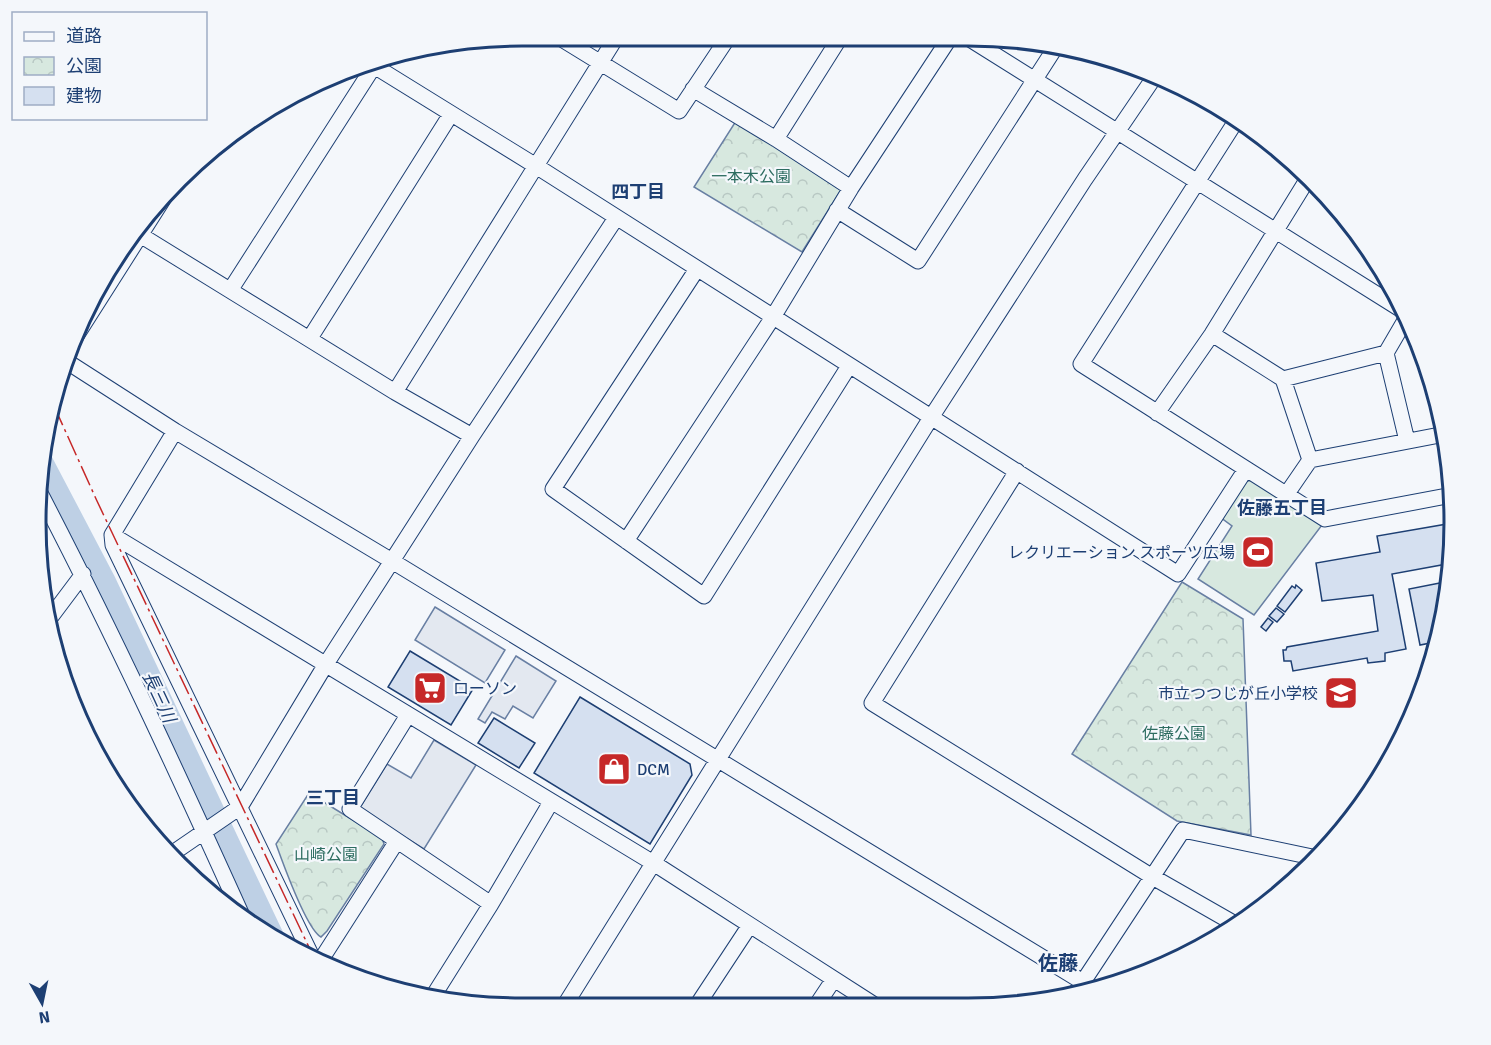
<svg xmlns="http://www.w3.org/2000/svg" width="1491" height="1045" font-family="Signika,'Noto Sans JP',sans-serif">
<style>
.park{fill:url(#park-crowns);stroke:#687fa3;stroke-width:1.5}
.garden{fill:#d7e8df;stroke:#687fa3;stroke-width:1.5}
.parking{fill:#e3e8f0;stroke:#687fa3;stroke-width:1.5}
.lines{fill:none;stroke-linecap:round;stroke-linejoin:round}
.river{stroke:#bed0e5;stroke-width:24}
.building{fill:#d5e0f0;stroke:#1d3f73;stroke-width:1.5}
.minor-casing{stroke:#1d3f73;stroke-width:17}
.minor{stroke:#f4f7fb;stroke-width:15}
.power{stroke:#c62828;stroke-width:1.5;stroke-dasharray:21 4.5 3 4.5;stroke-linecap:butt}
.labels{text-anchor:middle;stroke-width:4.5;stroke-linejoin:round;paint-order:stroke}
.park-label{font-size:16px;fill:#2c6c60;stroke:#f4f7fb}
.poi-label{font-size:16px;fill:#1d3f73;stroke:#f4f7fb;text-anchor:end}
.neighbourhood-label{font-size:18px;font-weight:bold;fill:#1d3f73;stroke:#f4f7fb}
.water-label{font-size:18px;font-style:italic;fill:#1d3f73;stroke:#f4f7fb}
.quarter-label{font-size:20px;font-weight:bold;fill:#1d3f73;stroke:#f4f7fb}
.rim{fill:none;stroke:#1d3f73;stroke-width:3}
</style>
<defs>
<pattern id="park-crowns" width="20" height="18" patternUnits="userSpaceOnUse" patternTransform="scale(1.5)"><rect width="20" height="18" fill="#d7e8df"/><path d="M2 6a3 3 0 1 1 6 0M12 15a3 3 0 1 1 6 0" fill="none" stroke="#b8c8c3"/></pattern>
</defs>
<rect width="100%" height="100%" fill="#f4f7fb"/>
<path class="park" d="M736,121L841,190L802,252L694,187Z
M1182,582L1243,619L1251,835L1177,821L1072,754Z
M309,793L382,838L384,844L327,931L321,937C306,929 283,863 276,844Z"/>
<path class="garden" d="M1252,480L1322,525L1254,615L1198,579L1232,526L1220,517L1244,482Z"/>
<path class="parking" d="M435,607L505,650L485,683L415,640Z
M516,656L556,681L533,718L513,706L505,719L492,712L485,723L478,719Z
M434,740L476,765L424,849L359,809L387,764L411,778Z"/>
<g class="lines">
<path class="river" d="M40,460L103,580L272,937"/>
</g>
<path class="building" d="M1453,523L1452,563L1392,574L1406,649L1385,653V661L1368,663L1367,658L1293,671L1291,661H1284L1283,650H1286L1287,647L1378,631L1373,595L1322,601L1316,563L1380,552L1377,536Z
M1450,581L1440,641L1420,645L1409,589Z
M1296,585L1302,590L1285,612L1277,606L1292,586L1295,588Z
M1276,608L1284,614L1277,622L1269,616Z
M1268,618L1273,622L1266,631L1261,627Z
M410,651L473,689L451,725L388,687Z
M580,697L690,764L692,775L650,844L534,773Z
M494,718L535,743L519,768L478,743Z"/>
<g class="lines">
<defs>
<path id="minor" d="M557,36L679,111L729,36
M965,36L1405,312
M371,64L536,166L1178,574L1246,469
M693,89L776,139L851,188
M1236,121L1081,364L1325,519L1452,495
M776,139L841,36
M837,210L918,261L1057,45
M137,233L395,392L472,436
M697,269L553,489L704,596L849,366
M231,289L374,66
M1407,317L1386,353L1407,441
M1212,334L1283,379L1310,460
M310,338L451,114
M71,344L167,193
M66,361L175,431L392,561L1091,987
M1283,379L1386,353
M395,392L617,36
M1157,413L1212,334L1307,180
M175,431L112,535L113,545L314,961
M1017,471L872,703L1151,876L1235,924
M40,493C113,633 179,776 244,920
M1286,495L1310,460L1445,434
M112,535L655,864L876,1006
M626,541L773,317L851,188L951,36
M50,618L83,574
M408,715L350,809L491,904
M170,855L240,807L326,664L472,436L616,218
M319,963L397,841
M1077,991L1183,830L1317,858
M432,998L491,904L551,802
M816,1006L834,979
M696,1007L750,925
M563,1008L932,416L1085,179L1153,79"/>
</defs>
<use href="#minor" class="minor-casing"/>
<use href="#minor" class="minor"/>
<path class="power" d="M54,406L97,501L316,962"/>
</g>
<defs>
<symbol id="stadium-square" viewBox="-11 -11 22 22"><rect x="-9" y="-9" width="18" height="18" rx="4" fill="#c62828" stroke="#f4f7fb"/><path d="M0-5a6.5 5 0 1 0 0 10a6.5 5 0 1 0 0-10ZM-3.5-1.8h7v3.6h-7Z" fill="#fff"/></symbol>
<symbol id="supermarket-square" viewBox="-11 -11 22 22"><rect x="-9" y="-9" width="18" height="18" rx="4" fill="#c62828" stroke="#f4f7fb"/><path d="M-6-5.5h2.5l.6 2H6L4.5 2H-2.5L-4.4-4H-6ZM-1.5 3.2a1.3 1.3 0 1 0 .1 0ZM3 3.2a1.3 1.3 0 1 0 .1 0Z" fill="#fff"/></symbol>
<symbol id="school-square" viewBox="-11 -11 22 22"><rect x="-9" y="-9" width="18" height="18" rx="4" fill="#c62828" stroke="#f4f7fb"/><path d="M0-5L7-2L0 1L-7-2ZM-4 1L0 2.5L4 1V4Q0 6-4 4Z" fill="#fff"/></symbol>
<symbol id="shop-square" viewBox="-11 -11 22 22"><rect x="-9" y="-9" width="18" height="18" rx="4" fill="#c62828" stroke="#f4f7fb"/><path d="M-5-2.5h2.3a2.7 3.5 0 0 1 5.4 0H5L5.5 6h-11ZM-1.5-2.5h3a1.5 2.3 0 0 0-3 0Z" fill="#fff"/></symbol>
</defs>
<g fill-rule="evenodd">
<use href="#stadium-square" x="1239" y="533" width="38" height="38"/>
<use href="#supermarket-square" x="411" y="669" width="38" height="38"/>
<use href="#school-square" x="1322" y="674" width="38" height="38"/>
<use href="#shop-square" x="595" y="750" width="38" height="38"/>
</g>
<g class="labels">
<g class="park-label">
<text x="751" y="182">一本木公園</text>
<text x="1174" y="739">佐藤公園</text>
<text x="326" y="860">山崎公園</text>
</g>
<g class="poi-label">
<text x="1235" y="558">レクリエーション スポーツ広場</text>
<text x="453" y="694" text-anchor="start">ローソン</text>
<text x="1318" y="699">市立つつじが丘小学校</text>
<text x="637" y="775" text-anchor="start">DCM</text>
</g>
<g class="neighbourhood-label">
<text x="638" y="198">四丁目</text>
<text x="1282" y="514">佐藤五丁目</text>
<text x="333" y="804">三丁目</text>
</g>
<g class="water-label">
<text transform="translate(159 697) rotate(65)" y="6">長三川</text>
</g>
<g class="quarter-label">
<text x="1058" y="970">佐藤</text>
</g>
</g>
<path d="M0 0H1491V1045H0ZM522 46H968A476 476 0 0 1 1444 522V522A476 476 0 0 1 968 998H522A476 476 0 0 1 46 522V522A476 476 0 0 1 522 46Z" fill="#f4f7fb" fill-rule="evenodd"/>
<path class="rim" d="M522 46H968A476 476 0 0 1 1444 522V522A476 476 0 0 1 968 998H522A476 476 0 0 1 46 522V522A476 476 0 0 1 522 46Z"/>
<rect x="12" y="12" width="195" height="108" fill="#f4f7fb" stroke="#9eadc5" stroke-width="1.5"/>
<rect x="24" y="32" width="30" height="9" fill="#f4f7fb" stroke="#9eadc5" stroke-width="1.5"/>
<text x="66" y="42" font-size="18" fill="#1d3f73">道路</text>
<rect x="24" y="57" width="30" height="18" fill="url(#park-crowns)" stroke="#9eadc5" stroke-width="1.5"/>
<text x="66" y="72" font-size="18" fill="#1d3f73">公園</text>
<rect x="24" y="87" width="30" height="18" fill="#d5e0f0" stroke="#9eadc5" stroke-width="1.5"/>
<text x="66" y="102" font-size="18" fill="#1d3f73">建物</text>
<g transform="translate(42 1003) rotate(171)" stroke="#f4f7fb" stroke-width="4.5" paint-order="stroke">
<path d="M0-4.5L10 22L0 15L-10 22Z" fill="#1d3f73"/>
<text y="-9" font-size="16" font-weight="bold" text-anchor="middle" fill="#1d3f73">N</text>
</g>
</svg>
